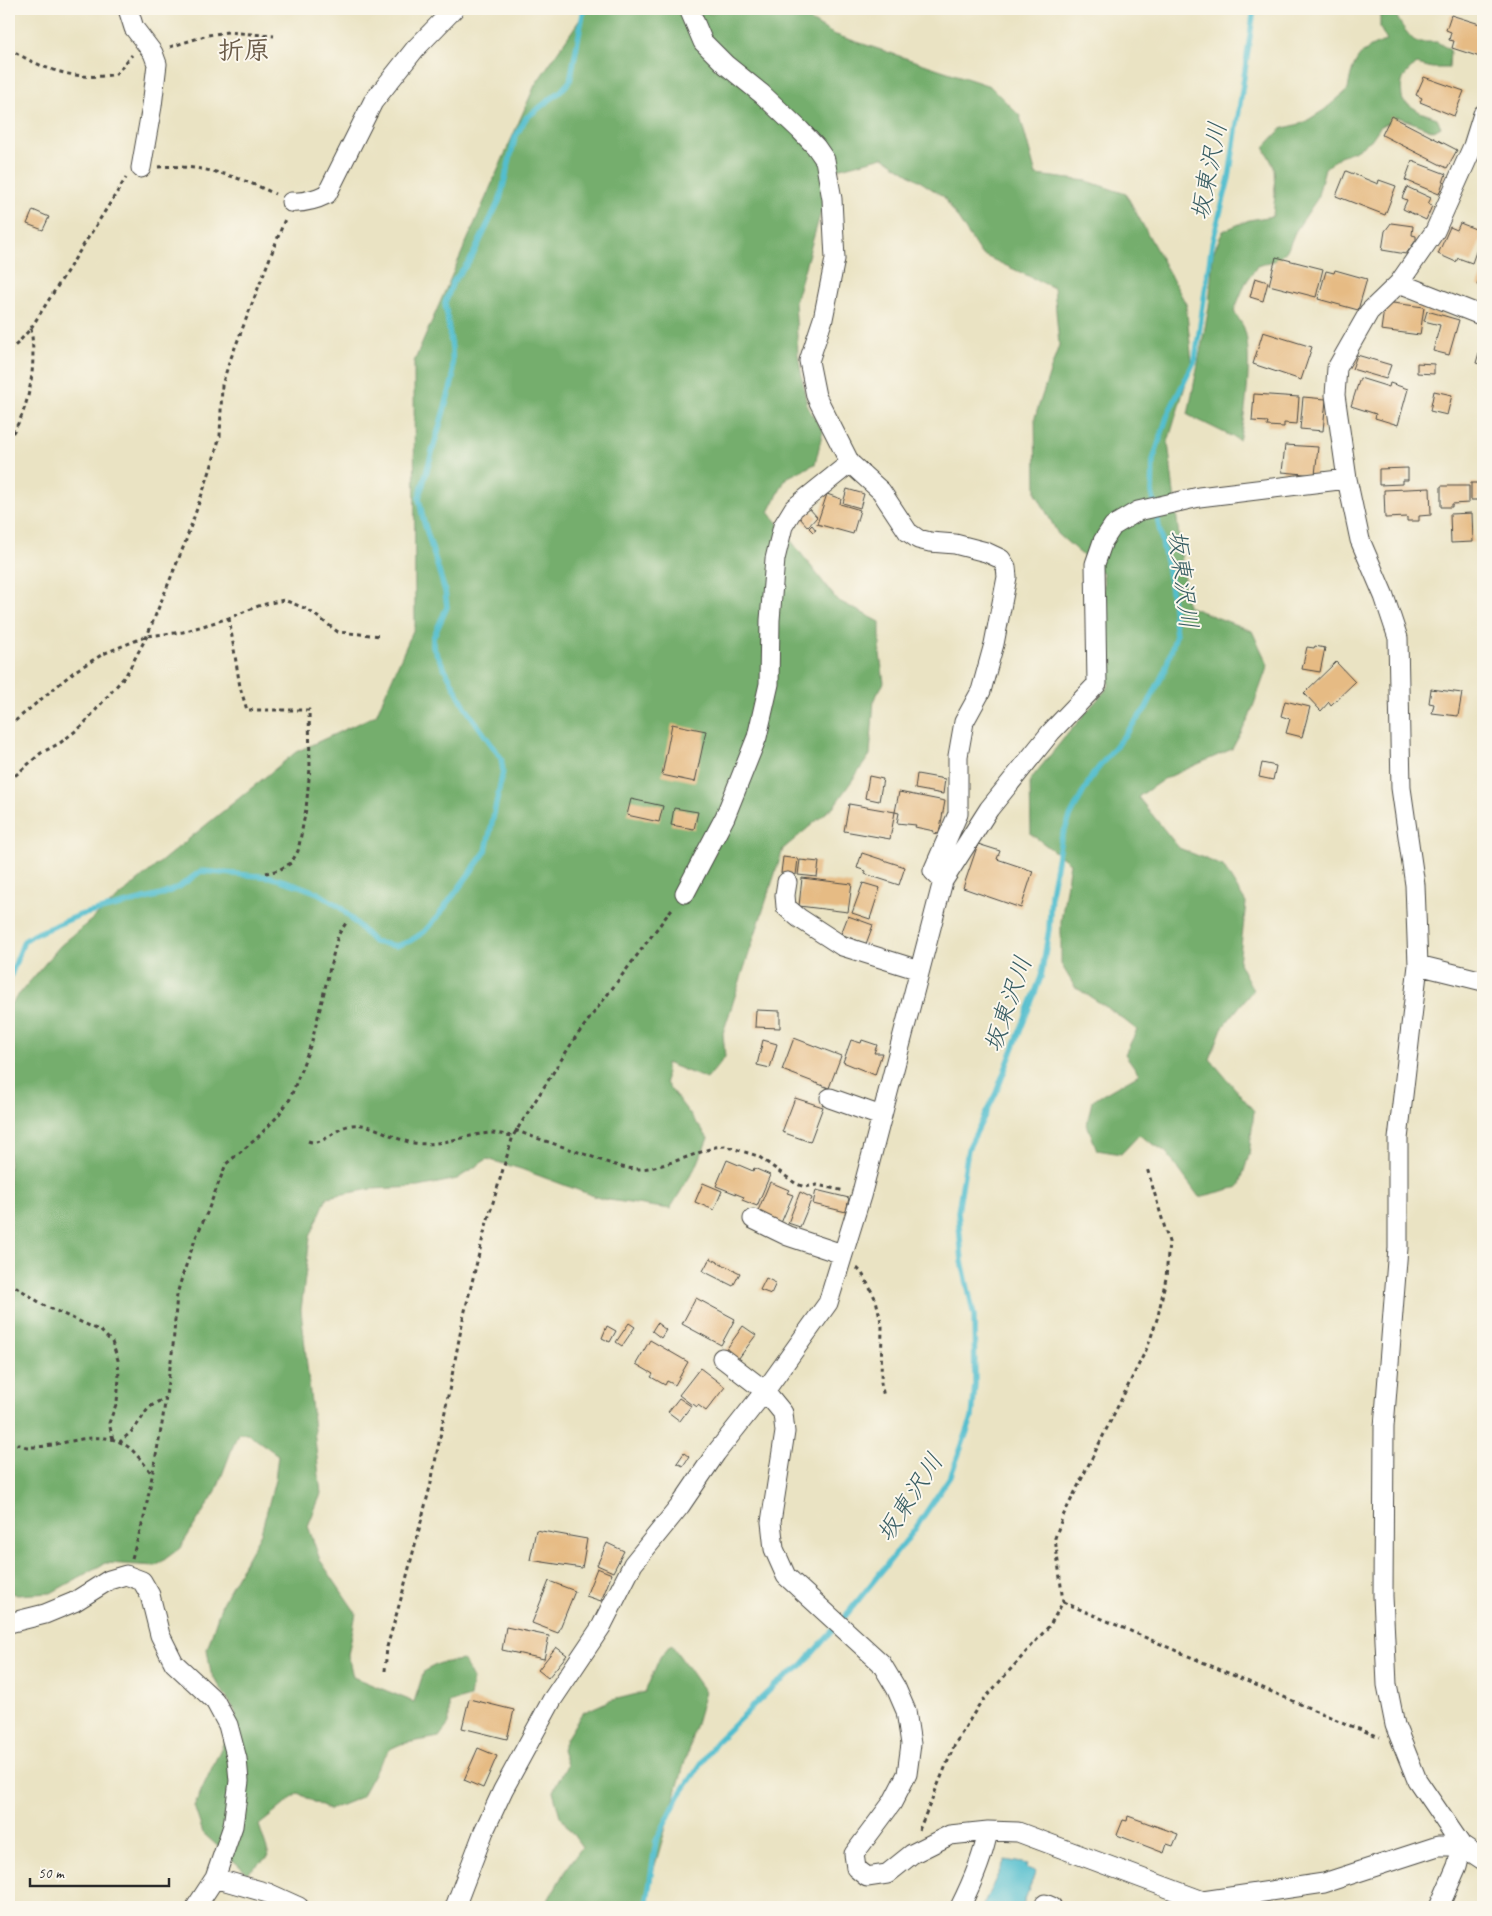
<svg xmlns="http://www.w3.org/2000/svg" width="1492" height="1916" font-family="Caveat,'Klee One',sans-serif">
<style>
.forest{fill:#75ae6d;stroke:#506c4c}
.water{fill:#53bece;stroke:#3f747c}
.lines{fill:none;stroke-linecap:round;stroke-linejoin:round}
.stream{stroke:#53bece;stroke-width:5.5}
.building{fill:#e6bb84}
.minor-casing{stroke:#484742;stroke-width:21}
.path{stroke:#484742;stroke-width:3;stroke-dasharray:4 4;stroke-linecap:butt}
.minor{stroke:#fff;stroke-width:19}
.labels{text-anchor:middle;stroke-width:4;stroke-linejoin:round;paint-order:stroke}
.water-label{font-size:25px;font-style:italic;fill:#395e64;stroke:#fbf7ec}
.quarter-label{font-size:26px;font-weight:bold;fill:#6c5d4a;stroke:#fbf7ec}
</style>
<rect width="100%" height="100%" fill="#fbf7ec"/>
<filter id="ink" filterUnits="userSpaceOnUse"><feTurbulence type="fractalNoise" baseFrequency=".02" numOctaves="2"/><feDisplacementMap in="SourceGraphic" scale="10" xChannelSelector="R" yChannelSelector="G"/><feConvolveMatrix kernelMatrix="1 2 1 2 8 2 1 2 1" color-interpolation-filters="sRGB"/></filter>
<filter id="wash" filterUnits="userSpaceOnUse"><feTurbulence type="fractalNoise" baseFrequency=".0096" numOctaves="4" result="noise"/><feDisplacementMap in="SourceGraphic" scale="20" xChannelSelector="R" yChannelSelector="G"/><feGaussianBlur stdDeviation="1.12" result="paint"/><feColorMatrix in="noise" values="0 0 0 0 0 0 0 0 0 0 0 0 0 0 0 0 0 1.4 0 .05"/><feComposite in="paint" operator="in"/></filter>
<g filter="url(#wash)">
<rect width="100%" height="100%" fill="#eae3c3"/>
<path class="forest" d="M587,9H697L713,14L717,9H791L833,34L990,86L1020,116L1036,175L1087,181L1126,194L1186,304L1192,363L1168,442L1187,606L1252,631L1268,665L1249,718L1232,749L1164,779L1138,797L1179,848L1223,866L1246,903L1239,963L1253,990L1222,1028L1210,1059L1254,1111L1249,1155L1239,1187L1199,1197L1166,1152L1139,1135L1121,1154L1097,1150L1087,1124L1092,1101L1139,1074L1125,1054L1137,1030L1114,1012L1075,987L1061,964V921L1070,863L1031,834L1030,780L1065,737L1109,686L1103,573L1058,534L1036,493L1035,417L1059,345L1054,288L981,254L944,197L883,157L833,170L795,302L798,354L807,406L823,431L815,464L786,478L769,512L837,600L880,622V654L884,683L874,699L870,755L834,806L783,849L723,1033L725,1057L707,1079L666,1063V1083L708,1138L698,1163L670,1209L602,1199L521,1169L487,1159L457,1179L419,1187L371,1189L327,1197L310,1237L301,1310L321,1494L308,1526L320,1560L356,1613L348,1655L353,1677L414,1702L424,1671L440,1663L463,1660L473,1679L470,1697L449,1703V1724L439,1737L401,1744L390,1749L378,1766L361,1797L329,1810L298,1793L273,1814L259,1825L269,1856L247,1873L203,1833L194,1806L237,1714L211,1673L207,1649L222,1603L261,1533L275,1480L278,1455L247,1433H238L216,1491L180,1548L156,1566L105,1563L51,1593L17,1595L9,1592V1006L60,946L169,855L296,752L376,715L415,626L414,362L535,85Z
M1391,9H1393C1399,22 1405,32 1416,42H1437L1450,50L1449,68H1432L1417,64C1402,75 1399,83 1403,101L1420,112L1437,118L1441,127L1434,131L1398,117L1380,127L1371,140L1354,151L1340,156L1325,168L1317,199L1295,232L1288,249L1279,259L1257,266L1245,284L1234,311C1237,317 1242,323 1244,328C1253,352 1246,416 1239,440L1188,415L1209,307L1213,253L1223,231L1249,220L1273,216L1275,195L1274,167L1264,147L1281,129L1303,123L1324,110L1348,90C1352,62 1359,48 1387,41L1380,28V15Z
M671,1644L705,1692L643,1907H544L565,1871L582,1847L560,1816L553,1791L567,1765L562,1750L566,1739L582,1713L609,1701L645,1692L660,1657Z"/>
<path class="water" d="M1005,1860L1028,1864L1026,1868L1036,1871L1022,1907H982Z"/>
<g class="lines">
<path class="stream" d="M9,980L24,941L33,935L80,915L161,895L179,887L201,871L271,877L297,885L318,893L340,907L374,942L396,946L410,941L424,932L439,915L486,851L503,771L501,758L467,710L433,647V638L447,607L445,591L423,519L419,498L453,379L452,349L445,303L453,282L471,259L500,199L515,138L526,118L561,91L570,81L584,9
M646,1907L656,1841L679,1796L716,1742L774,1686L802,1665L847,1614L913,1532L951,1475L972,1418L975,1384L974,1316L962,1261L958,1212L968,1149L996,1093L1041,977L1049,929L1051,893L1061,839L1071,815L1092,776L1146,708L1165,670L1176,635L1170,581L1152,492L1153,460L1168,414L1195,360L1212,244L1229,178L1254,9"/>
</g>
<g id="blocks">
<path class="building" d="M1451,15L1483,25V58L1452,48L1454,41L1449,40L1451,32L1446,30Z
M1424,77L1464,91L1454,116L1420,102L1422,98L1416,95Z
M1391,116L1457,150L1447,168L1382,135Z
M1412,161L1446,174L1439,194L1405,180Z
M1346,171L1378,184L1379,180L1396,186L1385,215L1336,196Z
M1407,187L1431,198L1428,204L1432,206L1426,220L1403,209L1407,200L1402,198Z
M33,210L49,217L43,230L27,224Z
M1391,223L1413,226L1412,235L1416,236V240L1406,254L1382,250L1385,231Z
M1460,223L1483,232L1472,263L1458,258L1456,262L1438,254L1450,227L1457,230Z
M1276,257L1323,269L1316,297L1269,285Z
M1335,270L1367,279L1358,310L1318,299L1326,271L1334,273Z
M1483,273V288L1477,285Z
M1255,278L1268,282L1263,301L1250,297Z
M1385,302L1424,307L1420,335L1381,330Z
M1427,311L1459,320L1449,355L1433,351L1440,325L1424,321Z
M1263,332L1312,347L1301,380L1253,364Z
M1483,339V365L1476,363Z
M1357,355L1391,365L1386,379L1352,369Z
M1417,363L1434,364V374L1417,373Z
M1360,378L1389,387L1390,383L1408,389L1398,425L1375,418L1376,414L1351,406Z
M1434,391L1452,395L1447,415L1430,411Z
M1254,394L1299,397L1297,424L1284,423V427L1267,426L1268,422L1252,421Z
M1303,397L1326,399L1323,431L1300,429Z
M1285,445L1318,447L1315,475L1282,472Z
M1408,468V480H1402V484L1379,485V469Z
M1471,483H1478V500H1471Z
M1441,486H1469V503L1452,504V507H1441Z
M1430,488L1431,515L1419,516V521H1407V517L1385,518L1384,490Z
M847,489L864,494L860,508L843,503Z
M827,494L841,499L840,504L860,510L853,534L817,524Z
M809,508L817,517L808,527L799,517Z
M1472,513L1473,542L1451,543L1450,514Z
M812,525L816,530L813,532L809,528Z
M1315,646L1325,648L1320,672L1302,669L1307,647L1314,648Z
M1336,662L1355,682L1331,705L1329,702L1321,711L1304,693Z
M1431,689L1462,693L1458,716L1432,713L1434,704L1429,703Z
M1285,701L1310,707L1302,737L1286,733L1290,719L1281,716Z
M672,724L706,731L695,782L662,775Z
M1262,763L1276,766L1273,780L1259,777Z
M917,774L945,779L943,794L915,789Z
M869,776L883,779L879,801L865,798Z
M899,792L945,801L939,834L933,833L934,831L915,827L916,825L897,823L899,813L895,812Z
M631,799L663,806L659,822L627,815Z
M849,804L895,812L890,839L844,831Z
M674,808L698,812L694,829L671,825Z
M978,844L1000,851L997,859L1033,871L1021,908L963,888Z
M862,853L905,867L899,885L865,874L866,871L857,868Z
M783,857L798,859L796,875L781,873Z
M800,860L819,862L817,877L798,875Z
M802,878L852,884L848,912L799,906Z
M863,883L880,888L870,919L852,913Z
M848,916L873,925L866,944L841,934Z
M756,1010L780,1011V1028L755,1027Z
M794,1038L841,1056L829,1088L782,1070Z
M763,1040L777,1044L770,1068L757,1065Z
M851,1040L861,1043L862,1040L877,1045L874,1053H882L875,1075L843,1062Z
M795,1098L823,1107L810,1142L782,1132Z
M727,1160L753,1171L754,1168L770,1175L757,1206L742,1200L744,1197L716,1186Z
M770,1182L789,1190L787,1193L793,1195L781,1223L757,1213Z
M703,1183L722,1191L714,1210L695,1202Z
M816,1190L849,1198L846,1212L813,1204Z
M800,1192L812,1198L800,1227L788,1223Z
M710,1258L740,1273L733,1286L703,1271Z
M766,1278L776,1283L771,1294L760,1290Z
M696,1298L735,1319L721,1345L682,1324Z
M629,1323L635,1327L622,1346L616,1342Z
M657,1323L666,1330L661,1338L652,1331Z
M607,1326L616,1331L610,1342L602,1338Z
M743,1326L756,1335L736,1362L723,1354Z
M650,1340L688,1362L675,1385L667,1381L665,1385L651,1377L653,1374L636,1364Z
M700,1368L725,1387L706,1411L698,1405L697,1407L693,1404L692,1405L679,1395Z
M679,1398L691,1406L680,1421L668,1412Z
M684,1453L689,1457L683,1466L677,1463Z
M536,1530L587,1539L582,1568L530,1560Z
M607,1543L624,1551L613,1572L597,1565Z
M597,1568L612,1574L601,1601L586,1596Z
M549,1581L575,1591L558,1633L532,1623Z
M506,1627L549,1636L544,1659L502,1650Z
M556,1647L567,1655L548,1678L538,1670Z
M469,1699L514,1710L507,1739L462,1728Z
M478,1748L497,1756L483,1788L464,1780Z
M1128,1816L1178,1834L1173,1846L1167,1844L1164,1853L1117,1835L1123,1820L1127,1821Z"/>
</g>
</g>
<g filter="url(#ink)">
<use href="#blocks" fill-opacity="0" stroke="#484742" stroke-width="1"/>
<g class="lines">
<defs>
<path id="minor" d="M128,9L134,28L153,53L157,64L152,106L141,168
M689,9L703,42L726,65L762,94L800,130L816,147L825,160L832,199L835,259L823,319L809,361L816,396L850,463L881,491L908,532L918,539L930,542L955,544L986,552L1001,559L1006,567L1007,577L994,644L981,691L964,722L958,756V814L933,871L943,881
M1483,114L1473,146L1435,231L1399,283L1369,312L1337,368L1335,395L1347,479L1360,540L1384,596L1398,638L1401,788L1415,885L1418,965L1398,1139V1248L1384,1427L1383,1596L1387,1685L1395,1725L1417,1780L1462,1846L1483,1860
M291,202C305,203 315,200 327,194L373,102L415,49L454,9
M1399,283L1483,316
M787,882L785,895L786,907L799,918L842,946L919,970
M685,893L725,817L757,737L769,684L770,620L775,559L783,526L794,508L850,463
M1418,965L1483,981
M830,1098L881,1116
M753,1219L788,1236L842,1254
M722,1358L765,1391L783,1413L785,1432L771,1522L774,1549L786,1576L881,1663L896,1688L906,1711L911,1744L907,1774L892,1803L854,1854L856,1868L867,1877L887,1874L912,1854L950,1835L988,1831L1018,1832L1203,1901L1324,1883L1438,1846H1462L1457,1866L1439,1907
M9,1623L45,1614L74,1602L109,1580L126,1575L142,1581L150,1595L160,1635L174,1663L215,1701L228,1725L237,1759L239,1781L233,1826L215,1878L196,1907
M215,1878L268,1893L299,1907
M455,1907L484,1831L503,1790L552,1700L601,1627L633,1564L680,1506L716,1453L765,1391L828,1303L861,1196L943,881L989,809L1051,732L1097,684L1095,564L1103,541L1113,526L1138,511L1199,497L1347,479
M960,1907C972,1883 983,1858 988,1831
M1044,1907L1045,1904L1052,1907"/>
</defs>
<use href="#minor" class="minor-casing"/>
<path class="path" d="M170,47L208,35L228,32L274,36
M9,48C39,69 79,82 116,74L132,55
M158,167C200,164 238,176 275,194
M9,351L18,343L31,328L126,178
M9,440C13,431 20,422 23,412C33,385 35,356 31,328
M229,618L240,687L247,710H309L310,768L306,809L298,851L291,863L279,870L266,873
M9,726L75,671L103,654L147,636L183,632L229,618L261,605L284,600L307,609L338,632L381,636
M9,781L41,753L60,743L82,726L126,675L147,636L185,543L211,468L220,436L222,385L229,363L285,219
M515,1130C537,1139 559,1145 581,1153C600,1159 617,1168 636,1169C657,1170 694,1154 715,1147L725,1146L758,1156L795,1183L804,1187L817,1185L845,1191
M308,1141C324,1147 335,1127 352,1125C373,1122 393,1140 414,1143C440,1147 464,1135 490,1133C497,1133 505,1135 513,1136
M857,1268L862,1273L876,1300L882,1326L881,1383L884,1397
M9,1282L45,1306L101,1331L112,1342L118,1360L119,1378L117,1402L109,1423L113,1440
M9,1441C15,1443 21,1446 27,1447C62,1449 102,1423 132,1450C139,1457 146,1466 152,1474
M119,1443C124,1438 129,1434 134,1429C147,1413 144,1407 166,1398
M132,1558L144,1518L162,1424L173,1346L177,1294L183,1274L196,1237L207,1213L226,1164L256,1139L277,1117L290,1099L312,1041L338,935L346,923
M1063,1602L1351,1726L1380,1737
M385,1671L387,1647L402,1595L431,1483L463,1319L485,1229L513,1136L575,1038L674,906
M919,1830L955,1744L979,1705L1050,1625L1063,1602L1055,1538L1063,1516L1148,1346L1158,1316L1166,1278L1169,1242L1147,1168"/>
<use href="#minor" class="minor"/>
</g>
</g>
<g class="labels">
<g class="water-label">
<text transform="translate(1208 171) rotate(-79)" y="9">坂東沢川</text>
<text transform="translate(1184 579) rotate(83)" y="9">坂東沢川</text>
<text transform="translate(1007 1004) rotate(-71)" y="9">坂東沢川</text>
<text transform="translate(909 1497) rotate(-57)" y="9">坂東沢川</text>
</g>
<g class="quarter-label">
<text x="244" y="59">折原</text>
</g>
</g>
<rect width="1492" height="1916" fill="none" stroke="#fbf7ec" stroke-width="30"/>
<path d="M30 1878v8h139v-8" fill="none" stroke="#2b2b2b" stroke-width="2.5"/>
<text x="38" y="1878" font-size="15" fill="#2b2b2b" stroke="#fbf7ec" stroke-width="4" paint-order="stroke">50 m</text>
</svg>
